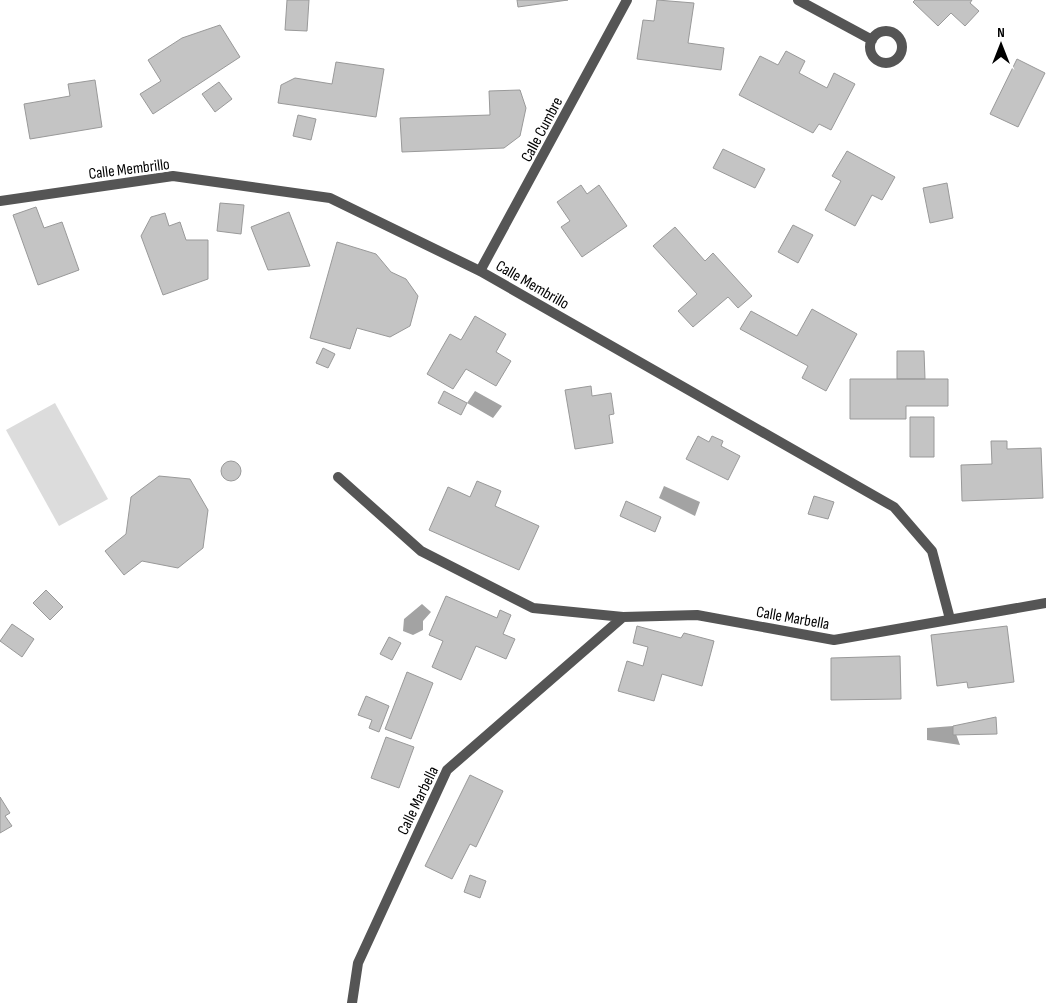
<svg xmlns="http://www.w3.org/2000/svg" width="1046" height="1003" font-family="'Sofia Sans Condensed',sans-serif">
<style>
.green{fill:#dcdcdc}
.water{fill:#a3a3a3}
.building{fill:#c4c4c4;stroke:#999}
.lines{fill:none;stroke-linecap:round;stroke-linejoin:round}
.minor{stroke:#555;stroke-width:10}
.labels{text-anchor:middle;stroke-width:4.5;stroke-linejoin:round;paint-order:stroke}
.street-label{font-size:16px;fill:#000;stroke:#fff}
</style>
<rect width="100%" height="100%" fill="#fff"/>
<path class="green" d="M55,403L108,499L59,526L6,430Z"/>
<path class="water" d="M475,391L502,406L493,418L467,403Z
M664,486L700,502L695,516L659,498Z
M422,604L431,612L423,621V630L413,635L403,631L404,619Z
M953,726L960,745L927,740V728Z"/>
<path class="building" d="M287,0H309L307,31L285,30Z
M517,0H568L518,7Z
M657,0L694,3L688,43L724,48L721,70L637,59L643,20L654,21Z
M915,0H972L970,3L979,11L965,26L951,13L938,26L913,2Z
M220,25L240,57L153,114L140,94L161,81L148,60L182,38Z
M786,51L805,61L799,73L827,88L834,73L855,84L831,130L819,124L813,133L739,95L760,56L778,65Z
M1017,59L1045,73L1018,127L990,114Z
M336,62L384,69L376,117L278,103L281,85L295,78L332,84Z
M95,80L102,127L30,139L24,104L70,96L68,84Z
M219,82L232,99L215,112L202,94Z
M520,90L526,108L520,136L504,148L402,152L400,118L490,115L489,91Z
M298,115L316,119L311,140L293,136Z
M723,149L765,169L755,188L713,168Z
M847,151L895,177L882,200L872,195L855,226L825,210L841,181L832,176Z
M947,183L953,218L930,223L923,188Z
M581,185L587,194L599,185L627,226L582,257L561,227L570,221L557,202Z
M220,203L244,205L241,234L217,231Z
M36,207L44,228L62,222L79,270L38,285L13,215Z
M289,212L310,266L268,270L251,227Z
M165,213L169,226L180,222L186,240H208V279L163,295L141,236L151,217Z
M793,225L813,235L798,263L778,252Z
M675,227L705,261L713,253L752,296L738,308L728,297L693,327L678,311L697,294L653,246Z
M337,242L376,254L391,272L406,279L418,296L410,326L390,337L357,328L350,349L310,338Z
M812,309L857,334L826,391L802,378L808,366L740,329L751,311L797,336Z
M475,316L506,334L496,352L511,361L496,386L466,369L453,389L427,374L450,334L461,340Z
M323,348L335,354L328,368L316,363Z
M897,351H924L925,379H897Z
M850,379H948V406H906V419H850Z
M591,386L592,396L611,393L614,414L609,415L613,443L575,449L565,390Z
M444,391L467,403L461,415L438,403Z
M910,417H934V457H910Z
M698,436L709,442L712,436L723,441L721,446L740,456L728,480L686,459Z
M991,441H1007V449L1041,448L1043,498L962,501L961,465L992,464Z
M221 471a10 10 0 1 1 20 0a10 10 0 1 1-20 0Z
M159,476L190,479L208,510L203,548L178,568L142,561L124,575L105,551L126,534L131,497Z
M477,481L501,491L495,506L539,526L519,570L429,530L448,487L470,497Z
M814,496L834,502L828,519L808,514Z
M626,501L661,517L655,532L620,516Z
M46,590L63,607L50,620L33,603Z
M446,596L497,618L500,610L511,615L503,634L515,639L506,659L476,646L461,680L432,667L443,641L429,635Z
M12,624L34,639L22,657L0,641Z
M637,626L681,638L684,633L714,641L702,686L662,674L654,701L618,691L627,661L643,666L648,647L633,643Z
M1007,626L1014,682L968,688L967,682L937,686L931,635Z
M389,637L401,643L392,660L380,654Z
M900,656L901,699L831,700V658Z
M407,672L433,683L411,739L385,729Z
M366,696L389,706L379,732L369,728L372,720L358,715Z
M996,717L997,734L953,735V726Z
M386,737L414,747L399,788L371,778Z
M470,775L503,791L476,847L470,844L452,879L425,866Z
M0,797L10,813L5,816L12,826L0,833Z
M470,875L486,881L480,898L464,892Z"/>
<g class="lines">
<path class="minor" d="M798,0L872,40
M870 47a16 16 0 1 1 32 0a16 16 0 1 1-32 0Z
M0,201L173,176L330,198L480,271L894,507L932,551L950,619
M480,271L627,0
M338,477L421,551L533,608L623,617L697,615L834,640L1046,603
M352,1003L358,963L447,770L623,617"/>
</g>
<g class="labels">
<g class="street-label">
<text transform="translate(541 129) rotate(-62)" y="6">Calle Cumbre</text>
<text transform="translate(129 168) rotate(-7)" y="6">Calle Membrillo</text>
<text transform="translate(533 284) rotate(30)" y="6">Calle Membrillo</text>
<text transform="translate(793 617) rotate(10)" y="6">Calle Marbella</text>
<text transform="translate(417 800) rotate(-64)" y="6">Calle Marbella</text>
</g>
</g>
<g transform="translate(1001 45)" stroke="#ffffff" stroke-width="4" paint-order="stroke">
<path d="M0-4L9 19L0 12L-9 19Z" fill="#000000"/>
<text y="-8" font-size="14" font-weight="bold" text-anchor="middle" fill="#000000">N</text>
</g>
</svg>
